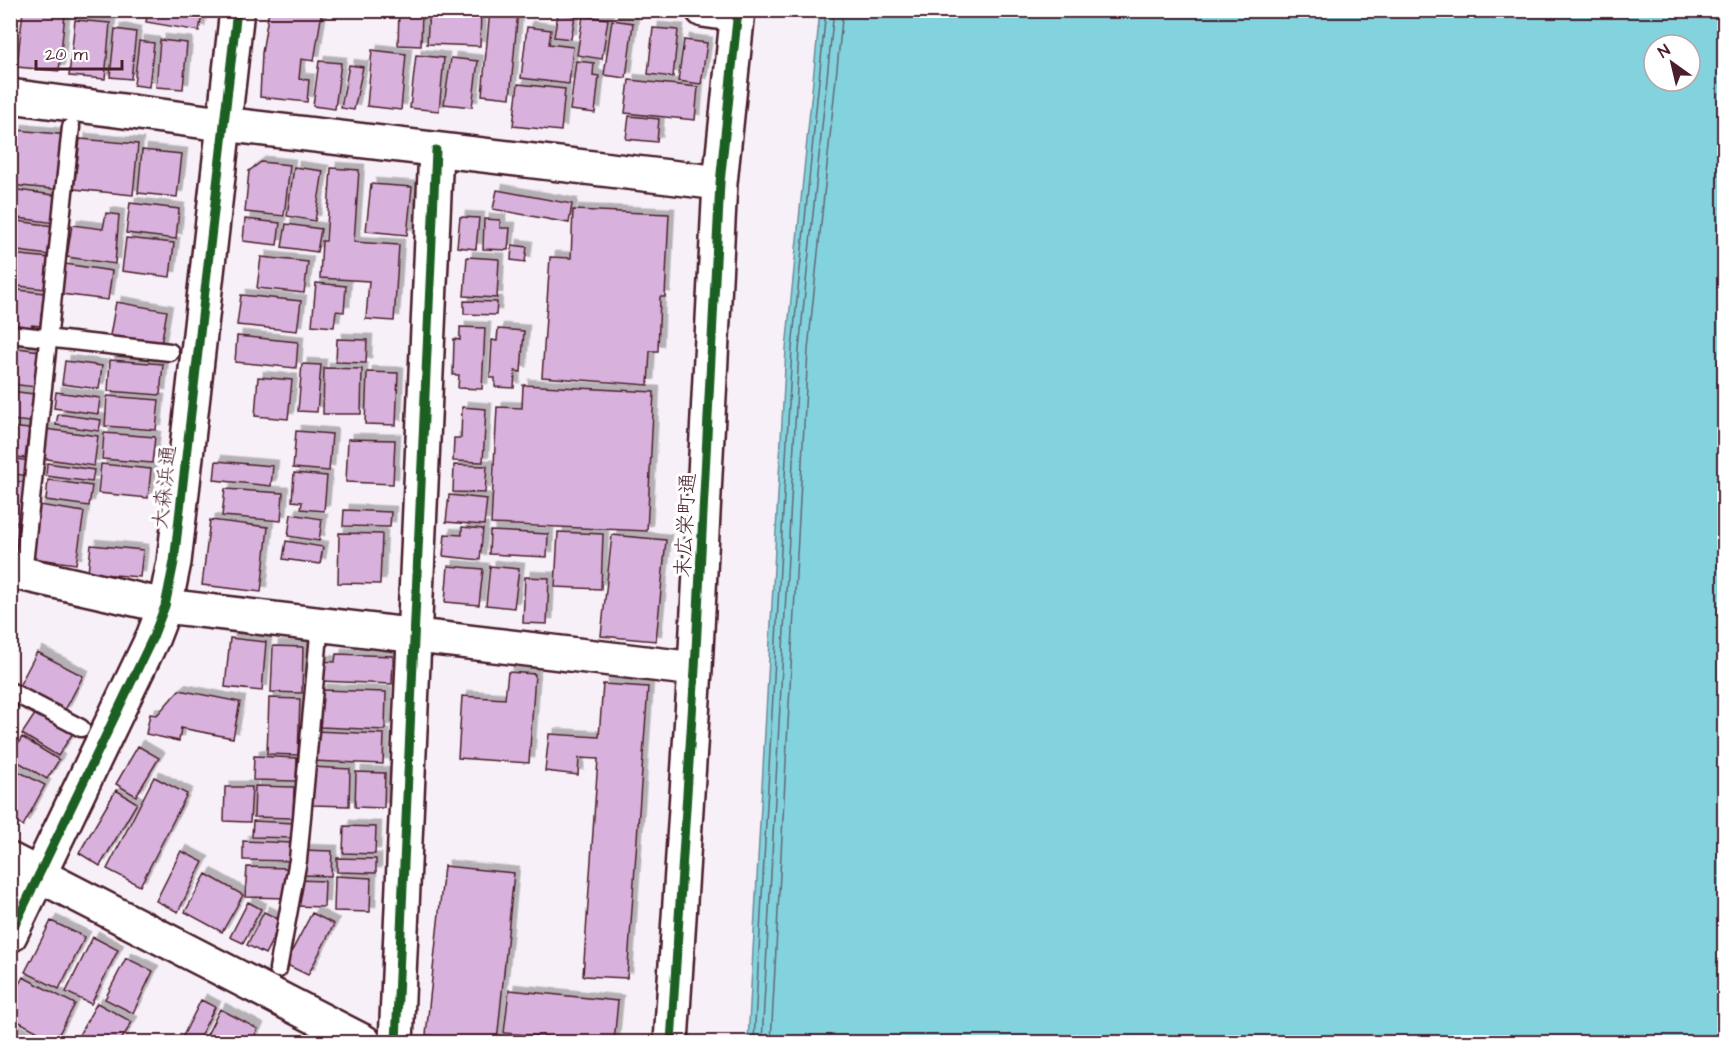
<svg xmlns="http://www.w3.org/2000/svg" width="1735" height="1053" font-family="'Architects Daughter','Klee One',sans-serif">
<style>
.water{fill:#83d3df;stroke:#6c8b97;stroke-width:1.5;fill-rule:evenodd}
.lines{fill:none;stroke-linecap:round;stroke-linejoin:round}
.shore{stroke:#616773;stroke-width:1.5}
.building{fill:#d8b2dc;stroke:#4a1f2b;stroke-width:1.5;filter:url(#shadow)}
.lane-casing{stroke:#4a1f2b;stroke-width:21}
.street-casing{stroke:#4a1f2b;stroke-width:38}
.secondary-casing{stroke:#4a1f2b;stroke-width:38}
.lane{stroke:#fff;stroke-width:16}
.street{stroke:#fff;stroke-width:33}
.secondary{stroke:#fff;stroke-width:33}
.cycleway-casing{stroke:#fff;stroke-width:13}
.cycleway{stroke:#1b5e20;stroke-width:9}
.labels{text-anchor:middle;stroke-width:6;stroke-linejoin:round;paint-order:stroke}
.street-label{font-size:21px;fill:#4a1f2b;stroke:#fff}
</style>
<defs>
<filter id="shadow"><feDropShadow dx="5.5" dy="-5.5" stdDeviation="0" flood-color="#0004"/></filter>
</defs>
<rect width="100%" height="100%" fill="#f7f0f8"/>
<filter id="ink" filterUnits="userSpaceOnUse"><feTurbulence type="fractalNoise" baseFrequency=".0167" numOctaves="2"/><feDisplacementMap in="SourceGraphic" scale="12" xChannelSelector="R" yChannelSelector="G"/><feConvolveMatrix kernelMatrix="1 2 1 2 8 2 1 2 1" color-interpolation-filters="sRGB"/></filter>
<g filter="url(#ink)">
<path class="water" d="M820,11H1724V1042H748L786,349ZM1654,45H1690V81H1654Z"/>
<g class="lines">
<path class="shore" d="M754,1042L792,349L826,10
M762,1042L799,350L834,10
M771,1042L808,350L843,10"/>
</g>
<path class="building" d="M23,10L65,14L59,71L17,67Z
M148,10H203L199,31L146,22Z
M269,10L322,12L314,61L301,59L299,79L309,80L307,102L260,97L262,53Z
M399,10H422L421,46L398,45Z
M429,10H481L480,46L427,44Z
M490,10H518L510,98L482,95Z
M558,13L575,16L571,39L554,37Z
M583,16L608,19L602,59L577,55Z
M75,20L110,23L105,79L69,76Z
M612,20L633,23L626,78L604,75Z
M527,27L551,30L549,44L573,47L569,84L521,78Z
M653,28L678,30L673,77L648,74Z
M115,29L136,32L131,79L110,77Z
M160,40L187,43L183,89L156,87Z
M684,40L707,43L701,84L678,81Z
M139,41L154,43L149,87L134,85Z
M372,50L406,54L401,110L367,106Z
M416,55L444,58L439,111L410,108Z
M451,58L478,61L472,107L444,104Z
M319,61L341,63L335,109L313,106Z
M576,61L594,63L593,75L599,76L595,113L570,110Z
M349,65L363,67L354,110L341,108Z
M629,80L698,87L695,120L625,113Z
M518,84L565,89L561,131L513,126Z
M629,116L659,119L657,142L626,139Z
M17,130L68,135L62,190L11,185Z
M80,139L138,144L133,195L74,189Z
M142,150L182,154L177,197L138,193Z
M261,162L290,165L284,216L245,212L249,171Z
M294,167L323,171L315,221L287,216Z
M331,168L359,170L354,242L399,245L394,321L366,319L369,281L320,278L322,241H326Z
M371,184L412,187L407,235L366,231Z
M11,189L60,196L56,223L10,217Z
M497,190L572,204L569,223L493,209Z
M130,203L179,209L176,239L126,233Z
M573,210L669,214L665,297H660L658,351H650L648,385L542,377L550,257L571,258Z
M106,213L119,215L115,264L67,257L72,225L103,229Z
M460,217L479,218L476,249L457,247Z
M245,219L280,223L277,245L243,241Z
M484,219L500,220V228H510L508,250L483,249Z
M10,220L53,226L49,255L10,250Z
M286,224L321,229L317,252L282,247Z
M126,238L174,243L170,277L122,271Z
M512,245L527,247L525,262L511,260Z
M10,254L50,258L46,289L10,285Z
M261,257L308,262L304,293L257,288Z
M467,257L499,259L497,298L464,296Z
M65,264L112,271L108,300L61,294Z
M316,283L346,286L344,312L336,311L334,327L312,325Z
M10,289L44,293L40,326L32,325L31,329L13,327Z
M241,295L301,301L297,331L237,325Z
M464,301L497,302L496,315L464,314Z
M116,302L167,311L160,350L109,341Z
M460,327L485,328L482,389L458,388L459,375H453L454,339L460,340Z
M498,329L524,331L521,372L515,371L514,388L495,387V378H490L492,340L497,341Z
M237,336L298,342L296,368L235,362Z
M337,339L367,340L366,363L336,362Z
M10,347L40,351L36,387L10,384Z
M110,360L163,364L160,395L108,391Z
M65,361L102,366L99,389L62,384Z
M302,364L321,365L317,412L298,411Z
M324,368L362,369L361,414H323Z
M367,372L398,373L396,425L365,424Z
M258,377L292,380L288,419L255,416Z
M523,385L654,392L647,531L491,524L497,407L522,408Z
M10,391L34,394L30,422L10,420Z
M56,392L100,398L98,414L54,408Z
M107,396L159,400L156,430L105,426Z
M462,407L486,409L483,462L453,461L454,438H461Z
M58,414L101,420L99,431L56,425Z
M10,427L29,429L25,458L10,456Z
M45,429L98,436L94,466L41,458Z
M296,431L332,434L329,471L293,468Z
M104,433L155,437L152,463L102,459Z
M348,439L395,440L393,484L346,482Z
M10,458L30,461L27,476L10,473Z
M216,461L273,466L271,486L214,480Z
M47,463L94,470L92,482L46,476Z
M101,464L151,469L148,498L98,493Z
M454,465L487,466L485,493L453,492Z
M294,473L327,476L324,511L301,509L302,502L292,501Z
M10,480L28,483L24,499L22,498L19,522L10,521Z
M48,480L92,486L89,506L46,500Z
M225,489L283,493L281,521L222,516Z
M449,495L487,499L484,525L446,522Z
M39,505L84,512L76,564L31,558Z
M344,510L391,512L390,527L343,526Z
M291,514L322,519L319,541L288,536Z
M210,520L268,527L261,592L202,585Z
M10,524L20,525L16,548L10,547Z
M462,527L483,529L480,560L443,556L445,534L462,535Z
M490,531L548,534L547,557L489,554Z
M558,532L603,534L601,589L555,587Z
M339,533L382,534L380,584L338,583Z
M612,535L666,540L656,641L601,636Z
M286,541L323,547L320,564L283,559Z
M91,545L143,550L140,577L88,573Z
M448,566L483,569L479,605L445,602Z
M490,566L519,569L514,608L486,605Z
M525,577L549,578L547,624L523,623Z
M230,638L266,642L262,691L225,687Z
M273,646L303,647L302,693L271,692Z
M37,652L83,676L64,712L18,688Z
M336,654L393,656L392,684L320,681L321,661L335,662Z
M508,672L535,674L529,763L458,758L462,696L505,699Z
M603,684L648,687L627,978L583,976L598,759L579,758L578,775L545,771L549,734L599,737Z
M179,690L240,702L233,738L181,728L179,741L146,734L150,714L157,715Z
M321,690L386,692L385,730L320,727Z
M269,698L300,699L298,755L267,754Z
M10,703L18,706L10,722Z
M37,711L73,733L58,756L22,734Z
M314,731L384,734L383,764L312,761Z
M22,737L59,760L47,779L10,757Z
M138,746L159,758L136,796L116,784Z
M254,756L297,758L296,781L253,780Z
M10,767L45,785L23,826L10,819Z
M312,767L350,769L349,806L311,805Z
M356,772L385,773L384,808L355,807Z
M154,777L187,794L140,886L107,869Z
M255,786L294,787L293,818L254,817Z
M225,787H252L250,822L224,821Z
M116,790L137,803L100,866L79,853Z
M253,821L294,823V838L252,837Z
M344,826L376,827L375,854L343,853Z
M243,841L293,843V861L243,860Z
M302,850L332,851L331,876L301,875Z
M181,851L203,862L178,912L156,901Z
M337,858L376,859V873L337,872Z
M444,866L514,873L497,1042L426,1035Z
M247,867L290,868L288,898L245,897Z
M206,874L243,895L222,932L185,912Z
M335,876L371,878L370,912L334,911Z
M296,880L325,881L324,907L295,906Z
M248,902L261,909L243,943L230,937Z
M264,912L282,921L265,954L247,945Z
M312,913L334,924L308,975L285,964Z
M51,921L85,937L59,989L25,972Z
M93,937L118,950L91,1004L66,992Z
M126,958L153,971L133,1013L105,999Z
M23,977L75,1004L55,1041L10,1017V1000Z
M509,990L618,1001L614,1042L504,1033Z
M201,1000L215,1007L197,1042H180Z
M97,1003L132,1022L120,1042H75Z
M220,1009L258,1029L251,1042H223L207,1035Z
M10,1029L38,1042H10Z"/>
<g class="lines">
<defs>
<path id="lane" d="M10,334L170,352
M23,574L71,127
M10,691L81,728
M278,969L298,860L320,624"/>
<path id="street" d="M703,10L737,15
M10,96L222,124L720,183
M10,571L165,606L695,669
M396,1042L436,150
M671,1042L695,669L720,183L738,10"/>
<path id="secondary" d="M10,860L364,1042
M10,935L153,637L165,606L174,562L237,10"/>
</defs>
<use href="#lane" class="lane-casing"/>
<use href="#street" class="street-casing"/>
<use href="#secondary" class="secondary-casing"/>
<use href="#lane" class="lane"/>
<use href="#street" class="street"/>
<use href="#secondary" class="secondary"/>
<defs>
<path id="cycleway" d="M10,935L153,637L165,606L174,562L237,10
M396,1042L436,150
M671,1042L695,669L720,183L738,10"/>
</defs>
<use href="#cycleway" class="cycleway-casing"/>
<use href="#cycleway" class="cycleway"/>
</g>
</g>
<g class="labels">
<g class="street-label">
<text transform="translate(164 487) rotate(-84)" y="7">大森浜通</text>
<text transform="translate(685 525) rotate(-87)" y="7">末広栄町通</text>
</g>
</g>
<rect width="1735" height="1053" fill="none" stroke="#fff" stroke-width="36"/>
<rect x="18" y="18" width="1699" height="1017" fill="none" stroke="#4a1f2b" stroke-width="2" filter="url(#ink)"/>
<g transform="translate(1672 63) rotate(326)"><circle r="28" fill="#ffffff" stroke="#b7a5aa" stroke-width="1.5"/>
<path d="M0-4.5L10 22L0 15L-10 22Z" fill="#4a1f2b"/>
<text y="-9" font-size="16" font-weight="bold" text-anchor="middle" fill="#4a1f2b">N</text>
</g>
<path d="M36 60v9h86v-9" fill="none" stroke="#4a1f2b" stroke-width="3"/>
<text x="45" y="60" font-size="18" fill="#4a1f2b" stroke="#ffffff" stroke-width="4.5" paint-order="stroke">20 m</text>
</svg>
